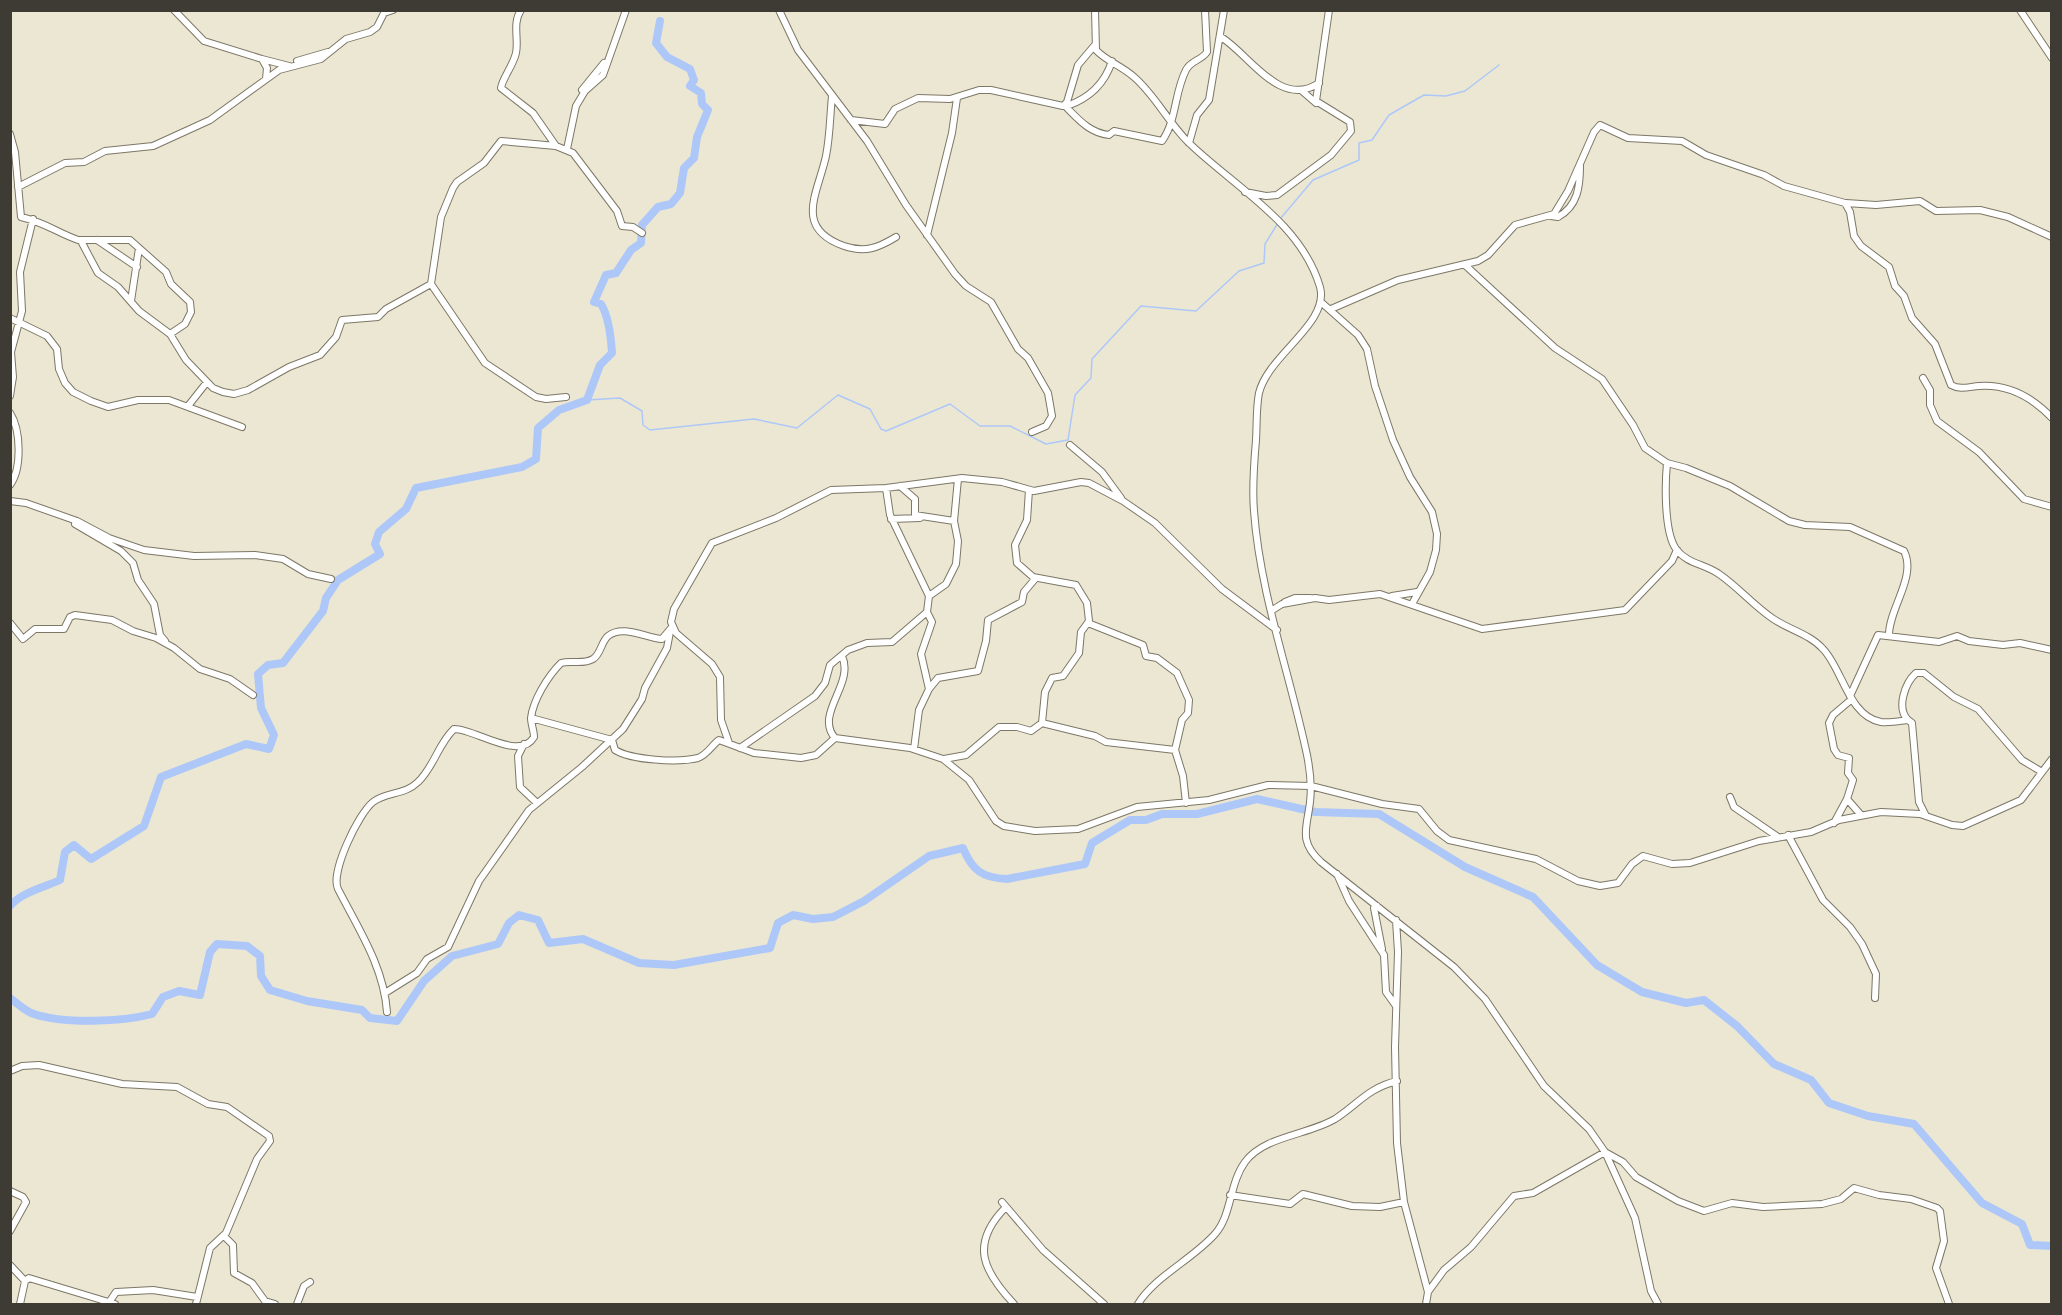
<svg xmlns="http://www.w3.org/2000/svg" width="2062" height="1315" font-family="Spectral,serif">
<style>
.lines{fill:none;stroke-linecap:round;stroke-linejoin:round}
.stream{stroke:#adc8f8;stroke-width:1.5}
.river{stroke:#adc8f8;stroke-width:8}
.minor-casing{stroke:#7c7766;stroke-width:8}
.minor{stroke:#fff;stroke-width:6}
</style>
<rect width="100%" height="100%" fill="#ece7d3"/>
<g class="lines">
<path class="stream" d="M1280,219L1313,180L1359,160V143L1372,140L1389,115L1424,95L1446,96L1465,91L1499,65
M587,400L620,398L642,411L643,425L650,430L754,419L797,428L838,395L870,409L881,429L886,431L950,404L980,426H1010L1046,444L1068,440L1075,395L1091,378L1092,359L1141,306L1196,311L1239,271L1264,263L1265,244L1278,223"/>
<path class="river" d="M10,906C22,892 43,888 60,880L65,852L74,845L91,859L144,826L161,777L246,744L269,749L274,735L261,708L258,674L268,665L283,663L323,611L326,598L338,580L380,554L375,544L379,532L406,509L416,488L522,467L536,459L538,428L559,410L587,400L600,365L612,353C611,337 609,317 601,304L594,302L606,275L616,273L631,250L641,243L642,225L658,207L671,204L680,193L684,168L694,158L697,137L708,110L702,104L701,93L690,86L694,80L690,69L667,57L656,43L660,21
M10,998C17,1003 26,1012 34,1014C63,1024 122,1022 152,1014L163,997L179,991L200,995L210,952L217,944L247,946L260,956L261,976L270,990L307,1001L362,1010L370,1018L397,1021L424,981L452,956L498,944L509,923L519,915L538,920L549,943L583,939L639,963L674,965L770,948L778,923L793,915L813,919L833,917L864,901L929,856L963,848C972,870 982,878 1007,879L1085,864L1092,843L1130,820H1146L1162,814H1197L1257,799L1315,812L1379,814L1465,867L1533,897L1597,965L1642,992L1686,1003L1704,1000L1737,1026L1774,1064L1811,1080L1829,1103L1868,1116L1914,1124L1982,1203L2022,1224L2030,1245L2052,1246"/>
<defs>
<path id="minor" d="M174,10L204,41L262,59L267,68L266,79
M521,10C512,23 519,39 516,53C513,66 502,79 501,88L533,113L556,146
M779,10L798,50L867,141L906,205L955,274L966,286L991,302L1018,349L1028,358L1048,393L1052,416L1046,426L1032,432
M1095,10L1096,50C1106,61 1122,66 1134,77C1155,95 1168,122 1188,142C1233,186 1301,222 1320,287C1330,323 1268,355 1259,393C1256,408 1257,425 1256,440C1254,463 1252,488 1254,511C1260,594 1290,674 1307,755C1310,770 1312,786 1310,802C1307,828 1298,841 1321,862L1454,967L1485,999L1544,1086L1589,1129L1605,1152L1635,1218L1651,1291L1658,1304
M2020,10L2052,58
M1221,37C1250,55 1280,109 1319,83
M262,59L289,66
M297,61L328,52
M582,90L604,63
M1301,90L1316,103
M832,96C830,116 830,136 826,156C818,193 793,228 844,246C865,253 878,248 896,237
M1067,102V108C1079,120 1090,133 1109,135L1114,131L1162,141C1177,120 1174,93 1186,70C1190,61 1202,60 1207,52L1205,10
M1067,106C1090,98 1105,83 1112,61
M851,120L885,124L895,109L918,98L950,99L979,90H991L1063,106L1067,102L1078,65L1094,46
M10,134L15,152L21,217C47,223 57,233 81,241L98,273L118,287L139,311L170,334L186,360L213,388L223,392L234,394L248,390L289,367L320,355L336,337L342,320L378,317L386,309L431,284
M1189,143L1197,115L1209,100L1224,10
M567,149L576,106L585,91L603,75L626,10
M18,187L65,163L84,162L105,151L153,146L210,120L279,70L321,59L346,39L370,32L377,27L384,13L393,10
M1245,192L1266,196L1277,195L1331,155L1351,131L1350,122L1316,101L1329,10
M1846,203L1876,205L1920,201L1936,211L1980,210L2008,217L2052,237
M1551,216L1558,217C1578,206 1580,186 1580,166
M927,235L952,133L957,98
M80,240H130L166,272L171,284L190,302L191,312L185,324L170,334
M97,240L137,267
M1465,265L1555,348L1602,379L1633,425L1645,448L1667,463L1686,468L1730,486L1789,521L1805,525L1850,527L1904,551C1917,577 1889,608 1889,635
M131,301L139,248
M1322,303L1358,335L1367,349L1375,386L1393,440L1410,477L1432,512L1437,534L1436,550L1430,572L1412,604
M1331,309L1398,280L1478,261L1488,255L1515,225L1554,214L1568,191L1594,132L1600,125L1628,138L1682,141L1706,155L1764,175L1784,186L1845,203L1850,212L1854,236L1861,246L1889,267L1895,286L1904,296L1912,318L1935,344L1951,385C1960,390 1968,387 1979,386C2007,384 2032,397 2052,418
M10,318L47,336L57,349L59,369L65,383L73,392L91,401L108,407L138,400H169L242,427
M1923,378L1930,390V405L1937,421L1979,452L2024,499L2052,507
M10,396L13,377L11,352L22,311L20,272L33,219
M566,397L546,399L536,397L485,363L431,284L441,217L453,188L457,182L484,163L501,141L556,146L573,153L617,211L622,226L633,227L642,233
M188,406L207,382
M10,413C21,430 22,469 10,485
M1070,445L1102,472L1121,498
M1667,463C1665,484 1664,532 1676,549C1687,564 1705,564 1719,574C1738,587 1753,605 1772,618C1787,629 1810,634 1823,649C1842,668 1849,717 1881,722C1889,723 1900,721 1908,720L1912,723L1919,802L1926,816
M900,486L915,499V515L954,521
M886,488L890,515L929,596
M1029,490L1027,520L1015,545L1017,563L1033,577L1076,585L1087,603L1089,621L1081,632L1079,653L1063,676L1052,678L1045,692L1042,723
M10,501L26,503L77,521L109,538L144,550L194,556L255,555L283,559L308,574L331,579
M891,519L920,518
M75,524L121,551L133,563L138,580L154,604L160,635L165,641
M1392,596L1417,592
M1285,602L1295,598H1310
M1271,611L1282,604L1315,598L1329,600L1380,594L1482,629L1625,610L1672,561L1677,550
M10,623L23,639L35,629H64L70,617L75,615L112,620L133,631L156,638L174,648L200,669L230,679L253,695
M1088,623L1143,645L1146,656L1157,658L1177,673L1189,700L1188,713L1182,720L1175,750L1183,776L1186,803
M929,689L938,678L978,671L986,641L988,620L1022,602L1024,592L1035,579
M1850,696L1878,635L1939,642L1957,636L1969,641L2003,645L2020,643L2052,650
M531,718L612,740L615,750C631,760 678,763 698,758C707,755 712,745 719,740L754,753L801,758L816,755L835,738L910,748L943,759L969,780L996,821L1004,826L1035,831L1078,829L1137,807L1209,800L1268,785L1311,786L1382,804L1419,809L1437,831L1449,840L1536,859L1578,881L1600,886L1618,883L1632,864L1643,856L1672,864L1690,863L1759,841L1811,832L1839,820L1881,812L1920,814L1952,825L1963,826L2021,800L2052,759
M1908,720C1896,708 1905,683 1916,673H1924L1954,697L1978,709L2022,760L2042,772
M835,738C814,714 855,684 842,656
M729,743L721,720L720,677L712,664L676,633L671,622L674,609L712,543L776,518L831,490L886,488L962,478L1002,482L1034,491L1081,482L1089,483L1123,501L1155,523L1222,589L1277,630
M524,744L518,756L520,787L537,803
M740,748L815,696L825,683L830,665L848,650L867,643L892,642L927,612L929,596L946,584L956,564L958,541L954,521L958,479
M914,749L919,710L929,689L921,654L932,622L927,612
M944,759L966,755L999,727H1017L1031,731L1042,723L1095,736L1106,742L1175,750
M1730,797L1734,807L1778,837
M1847,799L1861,815
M1834,823L1847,799L1853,780L1848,773L1849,758L1838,755L1834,749L1829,723L1833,715L1852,699
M1788,835L1823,900L1850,927L1862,944L1876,974L1875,998
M1337,874L1349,901L1384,955L1386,992L1396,1006
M1377,906L1374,908L1382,949
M1396,920L1398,952L1395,1047L1397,1143L1404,1202L1428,1292
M385,993L417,973L427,959L448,947L479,881L529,810L582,767L623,729L642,699L645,688L667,648L670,632
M387,1012C384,967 358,928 338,889C330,873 358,814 373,802C386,792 405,795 418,782C434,767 438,744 454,729C473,728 520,762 534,737C534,731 531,724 531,718C533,700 548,676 561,663C571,660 583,665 593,659C601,654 601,642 608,636C623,624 646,638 662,639L672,627
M10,1071L22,1066L39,1065L122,1084L177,1087L208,1104L227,1107L269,1136L270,1141L257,1159L226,1233L210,1248L196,1304
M10,1191L23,1197L26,1202L10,1231
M1230,1195L1290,1204L1303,1194L1352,1206L1380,1207L1404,1202
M1002,1202L1043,1250L1104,1304
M1005,1208C969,1245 984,1272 1014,1304
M224,1236L233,1245L234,1273L252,1283L265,1301L275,1304
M10,1265L25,1281L20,1304
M25,1281L29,1278L115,1304
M110,1301L116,1292L153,1290L197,1297
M297,1304L304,1286L310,1282
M1138,1304C1154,1277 1193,1259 1215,1234C1232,1215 1229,1184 1245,1162C1264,1136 1308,1135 1335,1119C1358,1104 1368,1088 1397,1081
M1426,1304L1428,1292L1444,1270L1471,1247L1514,1196L1533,1193L1605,1152L1623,1162L1636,1177L1678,1201L1704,1211L1732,1203L1763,1207L1822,1204L1841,1199L1854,1188L1879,1195L1911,1199L1937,1208L1940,1211L1944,1241L1936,1268L1949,1304"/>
</defs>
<use href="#minor" class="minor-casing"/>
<use href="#minor" class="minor"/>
</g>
<rect width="2062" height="1315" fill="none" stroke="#3e3b34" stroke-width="24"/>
</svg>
